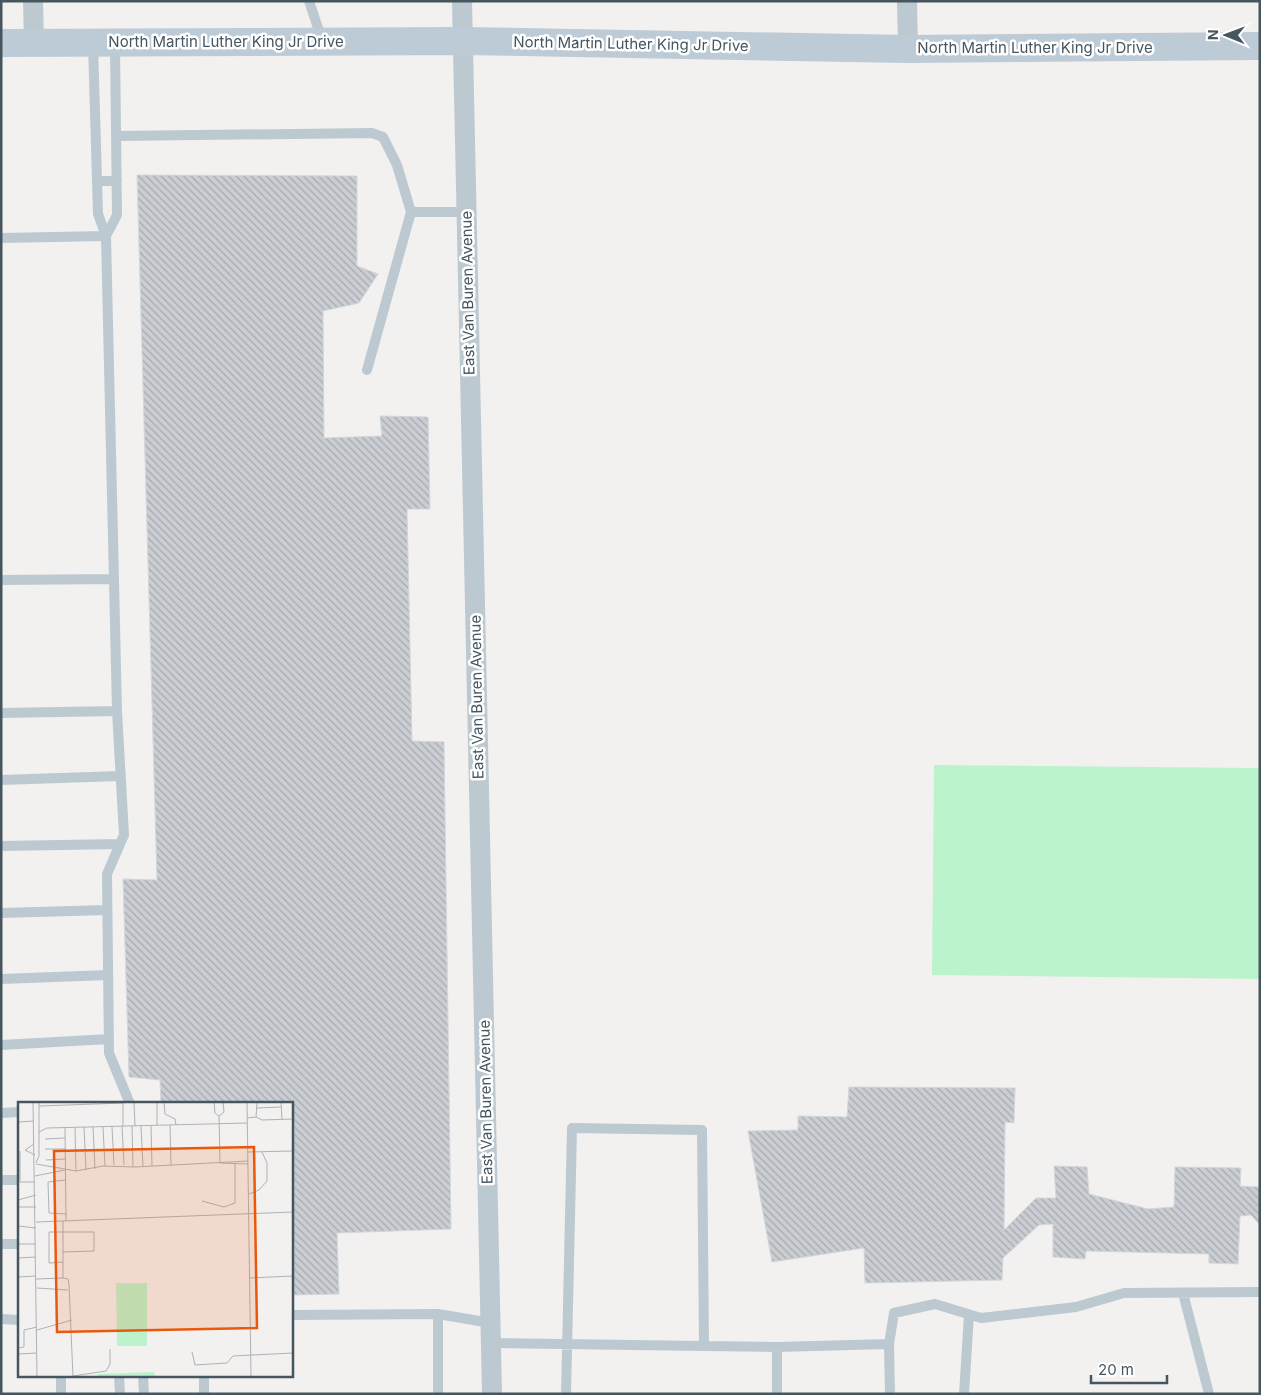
<svg xmlns="http://www.w3.org/2000/svg" width="1261" height="1395" font-family="Inter,sans-serif">
<style>
.pitch{fill:#bbf3cc}
.building{fill:url(#building-back-hatch);stroke:#d3d7dc}
.lines{fill:none;stroke-linecap:round;stroke-linejoin:round}
.lane{stroke:#bdc9d0;stroke-width:10}
.street{stroke:#bdc9d0;stroke-width:20}
.secondary{stroke:#bccbd5;stroke-width:28}
.labels{text-anchor:middle;stroke-width:5;stroke-linejoin:round;paint-order:stroke}
.street-label{font-size:15px;fill:#46565f;stroke:#fff}
.inset-road{fill:none;stroke:#aeb2b6;stroke-width:1}
.view{fill:#e8590c;fill-opacity:0.15;stroke:#e8590c;stroke-width:2.5}
.inset-edge{fill:none;stroke:#46565f;stroke-width:2.5}
</style>
<defs>
<pattern id="building-back-hatch" width="6" height="6" patternUnits="userSpaceOnUse" patternTransform="scale(1.25)"><rect width="6" height="6" fill="#caced3"/><path d="M-1 5l2 2M0 0l6 6M5-1l2 2" fill="none" stroke="#a6aaae"/></pattern>
</defs>
<rect width="100%" height="100%" fill="#f3f0f0"/>
<path class="pitch" d="M934,765L1260,768V979L932,975Z"/>
<path class="building" d="M137,175L357,176V266L378,274L359,303L323,311L324,438L382,436L380,416L428,417L430,509H407L412,741L444,742L451,1229L337,1233L339,1294L291,1295V1104H161L160,1080L129,1077L123,879L157,880Z
M849,1087L1015,1088L1014,1123L1005,1122L1004,1230L1036,1198H1056L1054,1166L1087,1167L1089,1194L1148,1209L1174,1207L1175,1167L1241,1168L1240,1186L1260,1187V1225L1251,1215L1240,1216L1238,1264L1209,1263V1254L1086,1251L1085,1259L1053,1257V1224L1039,1225L1003,1258L1002,1280L865,1283L864,1248L772,1262L748,1131L798,1130V1116L847,1117Z"/>
<g class="lines">
<path class="lane" d="M309,1L322,40
M93,44L98,214L106,236L117,711L124,835L107,874L109,1053L130,1104
M117,136L372,133L383,137L397,165L411,212L367,370
M97,181H117
M411,212H466
M106,236L117,215L115,45
M1,238L106,236
M1,580L114,579
M1,713L117,711
M1,780L120,776
M1,846L120,844
M1,913L107,910
M1,979L108,975
M1,1045L109,1039
M1,1113L19,1112
M1,1180H19
M1,1244H19
M1183,1293L1209,1394
M291,1315L438,1314L491,1323
M1,1319L19,1320
M491,1343L704,1346
M889,1344L890,1394
M777,1347L889,1344L894,1313L935,1304L981,1318L1076,1307L1124,1293L1260,1292
M61,1376V1394
M119,1376L120,1394
M143,1376L144,1394
M204,1376V1394
M438,1394V1314
M566,1394L572,1128L702,1130L704,1346L777,1347V1394
M964,1394L969,1315"/>
<path class="street" d="M33,1L34,42
M462,1L492,1394
M907,1L908,49"/>
<path class="secondary" d="M1,43L463,41L908,49L1260,46"/>
</g>
<g class="labels">
<g class="street-label">
<text x="226" y="47">North Martin Luther King Jr Drive</text>
<text transform="translate(631 44) rotate(1)" y="5">North Martin Luther King Jr Drive</text>
<text x="1035" y="53">North Martin Luther King Jr Drive</text>
<text transform="translate(468 293) rotate(-91)" y="5">East Van Buren Avenue</text>
<text transform="translate(477 697) rotate(-91)" y="5">East Van Buren Avenue</text>
<text transform="translate(486 1102) rotate(-91)" y="5">East Van Buren Avenue</text>
</g>
</g>
<g transform="translate(18 1102)">
<rect width="275" height="275" fill="#f3f0f0"/>
<path d="M98,181H129V244H99ZM135,270L139,275H80V272Z" fill="#bbf3cc"/>
<path class="inset-road" d="M15,0L19,275M105,0V24M116,0L117,24M139,0V23M146,0L147,12L157,17L158,23M196,0L197,11L201,14M229,0L233,275M263,0L264,18M21,4L105,1M239,6L263,5M238,15L244,18L275,17M229,16L238,15L239,0M0,20L16,19M152,23L153,63M104,24L106,63M114,24L115,65M123,24L125,65M133,24L134,64M66,25L68,68M75,25L77,67M85,25L87,64M94,25L96,63M47,26L48,119M57,26L58,69M21,30L29,26L229,21M27,37L47,36M16,42L7,48L17,53M27,47H47M2,49V80H17M230,50L275,49M28,58L47,57M18,61L21,54V0M202,61L201,14L206,10L205,0M202,61L230,62M18,62L58,69L85,64L117,65L230,59M17,74L47,68M48,78L30,80L31,111L49,112M231,92L241,88L249,79V61L244,50M0,98L18,93M184,99L206,105L217,101V62M0,105H18M45,119V130H76V149L45,150V160L31,161V130H45V150M18,120L275,110M0,124L18,126M0,142H18M0,156L18,155M45,160V176L50,177L51,183L55,275M0,175L18,174M231,176L275,174M18,177L45,176M19,186L50,188M19,228L54,218M0,246L6,245V228L19,225M174,250L177,263L209,261L215,254L275,251M0,252L19,251M55,274L88,269L92,262V247"/>
<path class="view" d="M236,45L239,226L39,230L36,49Z"/>
<rect width="275" height="275" class="inset-edge"/>
</g>
<rect width="1261" height="1395" fill="none" stroke="#46565f" stroke-width="5"/>
<g transform="translate(1226 35) rotate(271)" stroke="#ffffff" stroke-width="4" paint-order="stroke">
<path d="M0-4L9 19L0 12L-9 19Z" fill="#46565f"/>
<text y="-8" font-size="14" font-weight="bold" text-anchor="middle" fill="#46565f">N</text>
</g>
<path d="M1091 1375v8h76v-8" fill="none" stroke="#46565f" stroke-width="2.5"/>
<text x="1098" y="1375" font-size="15" fill="#46565f" stroke="#ffffff" stroke-width="4" paint-order="stroke">20 m</text>
</svg>
